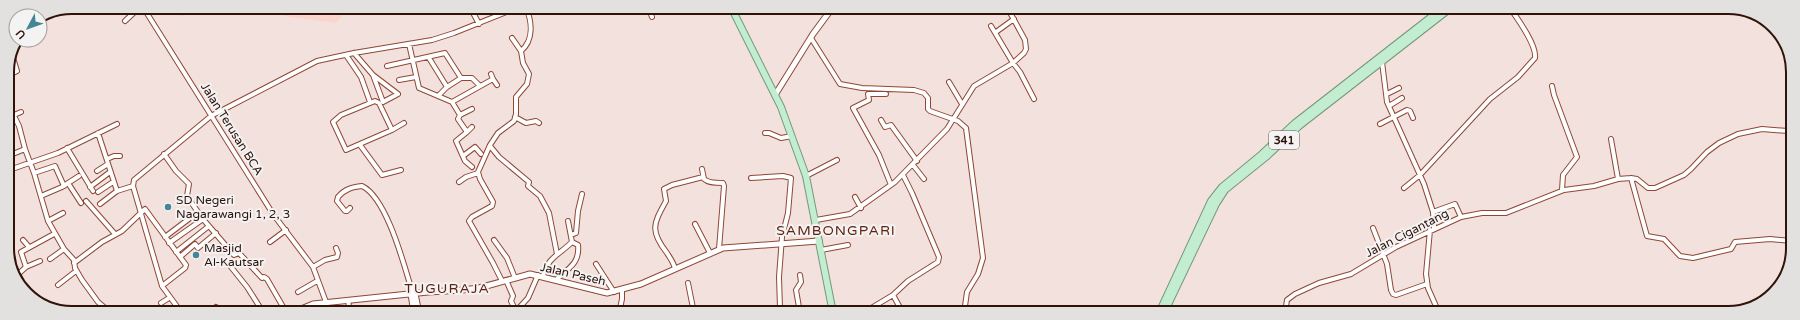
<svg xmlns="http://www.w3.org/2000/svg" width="1800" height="320" font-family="'Varela Round',sans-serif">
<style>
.built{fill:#fbd5cb}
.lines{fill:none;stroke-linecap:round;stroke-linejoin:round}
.minor-casing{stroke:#8f4734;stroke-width:6}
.tertiary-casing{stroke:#8f4734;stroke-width:7}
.primary-casing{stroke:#759978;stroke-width:8}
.minor{stroke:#fff;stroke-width:4}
.tertiary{stroke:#fff;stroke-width:5}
.primary{stroke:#c2edd1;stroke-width:6}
.poi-dot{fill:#438696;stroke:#f3f3f3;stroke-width:1.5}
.labels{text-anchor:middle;stroke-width:4;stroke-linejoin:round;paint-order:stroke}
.shield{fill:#f3f3f3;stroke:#6a5650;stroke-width:1}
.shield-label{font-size:11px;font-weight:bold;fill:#2f120a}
.street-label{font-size:12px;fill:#2f120a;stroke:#f3f3f3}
.poi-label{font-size:12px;fill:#2f120a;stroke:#f3f3f3;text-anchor:start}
.quarter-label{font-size:14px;letter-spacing:1px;fill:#621f0c;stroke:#f3f3f3}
.rim{fill:none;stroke:#2f120a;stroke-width:2}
</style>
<rect width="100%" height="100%" fill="#f3e1dd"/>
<path class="built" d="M172,7H200L181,17L179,16Z
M277,7H349L336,23L284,16Z"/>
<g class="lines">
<defs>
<path id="minor" d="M143,7L273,214L313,267L326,302
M470,7L479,24
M648,7L652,17
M650,13L658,10L659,7
M125,21L140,7
M991,26L1013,63L1020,72L1034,99
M996,32L1014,19
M512,38L521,51
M811,38L840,84L862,88L914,90L924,93L928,98V109L930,111L958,121L966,128L983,258L978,274L967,292L964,313
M409,44L419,88L452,102L460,115L472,109
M354,53L373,75L383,102L398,94L373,75
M346,55L361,77L370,102
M429,58L447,87
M1382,62L1387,102L1424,184L1433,212L1434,228
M387,66L445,53L461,78L447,87L438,96
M7,76L17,71L13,58
M461,78H472L480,86
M493,79L497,85
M399,80L416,77
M949,82L962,104
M1552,86L1554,95L1577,157L1563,175L1562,190
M886,94H868L869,100L853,108L879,155L891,185
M1387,94L1399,88
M7,102L19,126L25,149L34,173L48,221L64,249L74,260L75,268L82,280L98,302L110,312
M452,102L493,79L491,74
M1389,106L1402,98
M14,115L21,112
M460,115L458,119L467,132L456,141L465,161L472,167
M515,117L526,123L536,121L539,123
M881,120L885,127L891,125L917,161
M1380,124L1407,110L1410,111L1413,118
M392,130L346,150L333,122L341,115L375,101L379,103L392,130L404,123
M467,132L472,127
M98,133L117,191
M765,133H769L781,138L792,136
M1611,139L1618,179
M360,145L382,175L401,170
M490,146L499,157L529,182L528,186L540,196L549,213L557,254
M67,148L93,191
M164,154L176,171L189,184L187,196L202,218L234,255L239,253L262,278L264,277L267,279L286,312
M8,156L25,149
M463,156L475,147L481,154
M107,159L114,156H120
M913,165L924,179
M12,169L58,153L117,124
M702,169L704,179C710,184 715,182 723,183L724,186L719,249
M97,171L108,164
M34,173L55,166L64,186
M806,176L837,160
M751,178L783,176L791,178L788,213L782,237L779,277L780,308L778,310L762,313
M1631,178L1647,236L1664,239L1680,256L1693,258L1731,249L1735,242L1770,239L1792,241
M459,182L466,177L478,173
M68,183L81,203
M90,187L110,172
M1404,188L1420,175L1490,99L1518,77L1535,58C1537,45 1517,18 1510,8
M98,192L113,182
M41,196L62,187L79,176
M855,197L861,208
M86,201L115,234
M100,204L117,191L133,186
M350,208L347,211H345L337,201L338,197C345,189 352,187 362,186C387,198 404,265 412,291L415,294
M1433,212L1455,204L1461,217
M816,220L850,214L895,182L947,129L974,86L1013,63L1024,53L1026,49L1025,40L1007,7
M48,221L63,213
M695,224L710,253
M1373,228L1387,264L1391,290L1393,294L1396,295L1427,284
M1430,230L1426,274L1428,288L1439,313
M571,235L576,233L578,211L582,194
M165,237L198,212
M23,240L29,247
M494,240L507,258L515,278
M270,242L286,230
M169,243L203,219
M821,250L848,245
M176,252L209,226
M180,257L195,244L198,248L216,233
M50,259L64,249
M74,263L102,242L122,231L145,209L186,265L185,268L162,286
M596,264L614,292
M26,267L40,261
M231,267L247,287L263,312
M313,267L325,260L337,257L338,253L336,248
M675,269C674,263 670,258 667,253C649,230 654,223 666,201L664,189L672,185L703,177
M16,276L26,267L21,252L54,234
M543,276C547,258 560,254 572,242L568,221
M506,280L513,296L511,301L515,309L517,310L528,298L538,275
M556,280C569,268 580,263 578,245L572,242
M502,281L493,263L469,221L472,217L492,206L493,202L480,179L478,172L490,145L498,133L514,121L516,114V97L527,84L529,74L523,63L521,51C534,40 532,22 526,7
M688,283L694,313
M58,285L76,271
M298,292L317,281
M893,295L903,313
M348,300L350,313
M161,303L169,298
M216,307L223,312
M181,312L162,286L133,186L134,180L211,116L317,61L354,53L432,40L454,33L519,7
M201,312L203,311
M619,313L622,299V290
M800,313L796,290L801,282L800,275
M863,313L893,295L908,281L938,262L939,257L912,193L903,175
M1285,313L1287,300L1295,294L1319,283L1351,274L1396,247L1461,217L1482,213H1506L1564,190L1594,186L1618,179L1631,178L1637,179L1648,188H1655L1684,175L1691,169L1707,152L1719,143L1738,134L1762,129L1788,131L1792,130"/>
<path id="tertiary" d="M775,95L813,34L833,7
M411,294L414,313
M415,294L419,313
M294,312L313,304L428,292L462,290L479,288L530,274L607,293L641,284L723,248L819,241"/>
<path id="primary" d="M731,7L781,107L806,176L833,313
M1159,313L1211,201L1222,187L1262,154L1295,123L1444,7
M1164,313L1216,204L1225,190L1266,157L1299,126L1452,7"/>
</defs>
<use href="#minor" class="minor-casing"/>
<use href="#tertiary" class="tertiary-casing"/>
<use href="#primary" class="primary-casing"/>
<use href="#minor" class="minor"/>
<use href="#tertiary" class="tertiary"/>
<use href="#primary" class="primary"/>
</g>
<g class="poi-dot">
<circle cx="168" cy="207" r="4"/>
<circle cx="196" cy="255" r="4"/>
</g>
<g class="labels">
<rect class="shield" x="1269" y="131" width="30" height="18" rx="3"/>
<g class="shield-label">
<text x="1284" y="144">341</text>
</g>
<g class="street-label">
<text transform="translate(232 129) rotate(58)" y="4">Jalan Terusan BCA</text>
<text transform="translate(1407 233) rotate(-27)" y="4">Jalan Cigantang</text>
<text transform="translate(573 274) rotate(13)" y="4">Jalan Paseh</text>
</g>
<g class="poi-label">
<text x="176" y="204">SD Negeri<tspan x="176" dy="14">Nagarawangi 1, 2, 3</tspan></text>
<text x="204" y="252">Masjid<tspan x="204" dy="14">Al-Kautsar</tspan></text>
</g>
<g class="quarter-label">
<text x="836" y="235">SAMBONGPARI</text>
<text x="447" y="293">TUGURAJA</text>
</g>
</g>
<path d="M0 0H1800V320H0ZM72 14H1728A58 58 0 0 1 1786 72V248A58 58 0 0 1 1728 306H72A58 58 0 0 1 14 248V72A58 58 0 0 1 72 14Z" fill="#e3e1e0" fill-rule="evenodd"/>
<path class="rim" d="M72 14H1728A58 58 0 0 1 1786 72V248A58 58 0 0 1 1728 306H72A58 58 0 0 1 14 248V72A58 58 0 0 1 72 14Z"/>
<g transform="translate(28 28) rotate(229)"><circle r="19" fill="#f3f3f3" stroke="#a59996"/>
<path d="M0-3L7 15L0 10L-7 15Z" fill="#438696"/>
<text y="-6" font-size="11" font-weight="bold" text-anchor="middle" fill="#2f120a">U</text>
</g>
</svg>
